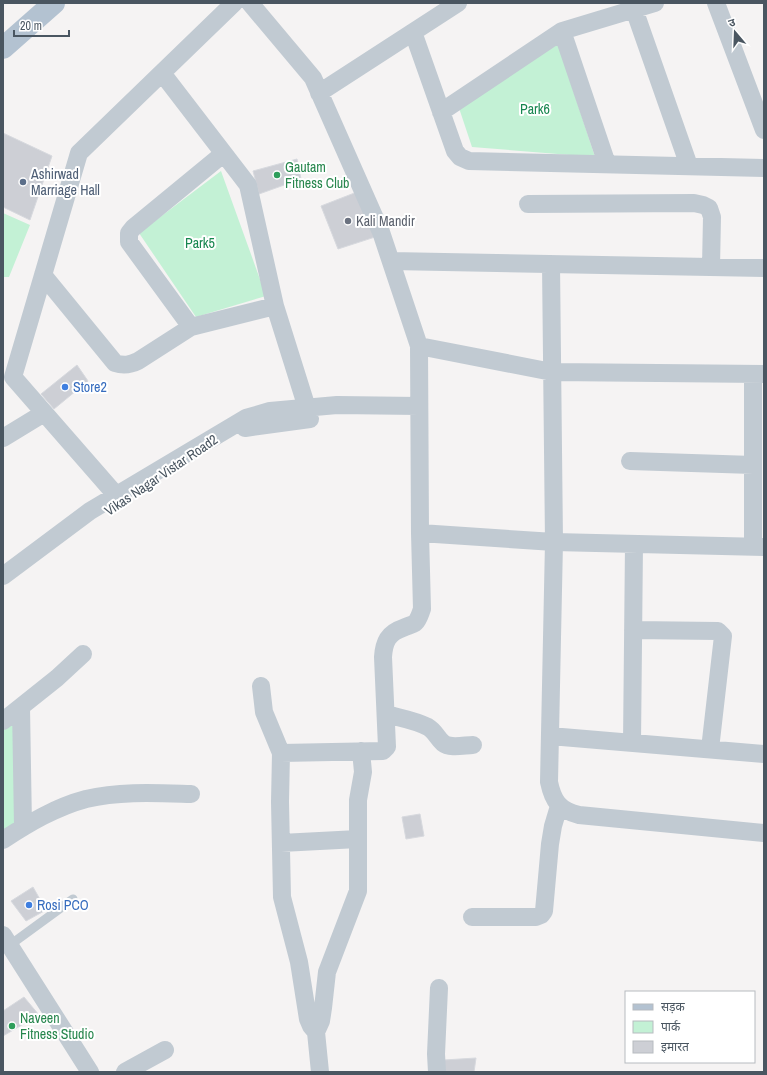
<svg xmlns="http://www.w3.org/2000/svg" width="767" height="1075" font-family="'Archivo Narrow','Noto Sans Devanagari',sans-serif">
<style>
.green{fill:#c3f1d5}
.building{fill:#cdcfd5;stroke:#d7d9de}
.lines{fill:none;stroke-linecap:round;stroke-linejoin:round}
.service{stroke:#c1cad2;stroke-width:9}
.minor{stroke:#c1cad2;stroke-width:18}
.primary{stroke:#b3c2d1;stroke-width:22}
.leisure-dot{fill:#2e9e5b;stroke:#fff;stroke-width:1.5}
.service-dot{fill:#5c6f8a;stroke:#fff;stroke-width:1.5}
.worship-dot{fill:#6b7280;stroke:#fff;stroke-width:1.5}
.shop-dot{fill:#3f7fe0;stroke:#fff;stroke-width:1.5}
.labels{text-anchor:middle;stroke-width:4;stroke-linejoin:round;paint-order:stroke}
.park-label{font-size:14px;fill:#17864f;stroke:#fff}
.leisure-label{font-size:14px;fill:#27864d;stroke:#fff;text-anchor:start}
.service-label{font-size:14px;fill:#4e5e75;stroke:#fff;text-anchor:start}
.worship-label{font-size:14px;fill:#5b616d;stroke:#fff;text-anchor:start}
.shop-label{font-size:14px;fill:#366cbe;stroke:#fff;text-anchor:start}
.street-label{font-size:14px;fill:#4a5661;stroke:#fff}
</style>
<rect width="100%" height="100%" fill="#f5f3f3"/>
<path class="green" d="M558,44L595,157L472,147L459,108Z
M221,171L266,296L196,317L139,233Z
M3,213L30,225L9,277H3Z
M14,720L18,823L3,833V729Z"/>
<path class="building" d="M3,133L52,156L30,220L3,207Z
M297,159L301,179L259,194L253,171Z
M357,192L375,237L338,249L321,206Z
M77,365L88,381L54,409L41,394Z
M420,814L424,836L406,839L402,817Z
M33,887L46,910L26,921L11,901Z
M24,997L39,1015L3,1036V1011Z
M476,1058L474,1072H443L444,1060Z"/>
<g class="lines">
<path class="service" d="M10,945L73,899"/>
<path class="minor" d="M250,3L313,78L381,232L419,346L420,533L554,542L549,782C553,801 559,810 579,815L764,833
M716,3L764,130
M634,9L689,166
M562,31L607,164
M413,32L455,151L460,157L469,161L764,168
M162,73L248,185L275,306L307,408
M319,93L458,3
M441,112L562,31L655,3
M528,204L694,203L703,205L709,208L712,217L711,267
M391,261L764,268
M551,264L554,542L764,547
M43,275L115,363C124,366 130,365 138,361L191,327L275,306
M191,327L129,242V233L133,228L223,154
M419,346L552,372L764,374
M245,428L310,419
M3,438L44,413
M630,461L753,465
M116,495L13,377L79,153L234,3
M753,547V374
M3,576L90,511L246,418L270,411L337,405L419,406
M633,630L718,631L723,636L710,749
M261,686L264,712L281,753L280,802L282,897L299,962L308,1019L311,1026L316,1032
M21,707L23,826
M386,714C400,718 415,720 428,727C435,731 437,738 443,743C450,749 465,745 473,745
M3,721L57,678L83,654
M550,736L764,754
M632,743L634,544
M281,753L383,751L387,747L383,657C384,642 388,633 403,628C407,626 412,625 415,623C419,619 420,614 422,609L420,533
M3,840C29,823 56,807 86,799C120,791 156,793 191,794
M281,843L358,839
M472,917H536L541,915L544,911L550,844L553,826L559,806
M3,935L90,1072
M125,1072L165,1050
M320,1072L316,1032L321,1021L323,1008L327,972L358,891V800L363,772L361,751
M437,1072L436,1054L439,988"/>
<path class="primary" d="M3,48L54,3"/>
</g>
<g class="leisure-dot">
<circle cx="277" cy="175" r="4"/>
<circle cx="12" cy="1026" r="4"/>
</g>
<circle class="service-dot" cx="23" cy="182" r="4"/>
<circle class="worship-dot" cx="348" cy="221" r="4"/>
<g class="shop-dot">
<circle cx="65" cy="387" r="4"/>
<circle cx="29" cy="905" r="4"/>
</g>
<g class="labels">
<g class="park-label">
<text x="535" y="114">Park6</text>
<text x="200" y="248">Park5</text>
</g>
<g class="leisure-label">
<text x="285" y="172">Gautam<tspan x="285" dy="16">Fitness Club</tspan></text>
<text x="20" y="1023">Naveen<tspan x="20" dy="16">Fitness Studio</tspan></text>
</g>
<g class="service-label">
<text x="31" y="179">Ashirwad<tspan x="31" dy="16">Marriage Hall</tspan></text>
</g>
<g class="worship-label">
<text x="356" y="226">Kali Mandir</text>
</g>
<g class="shop-label">
<text x="73" y="392">Store2</text>
<text x="37" y="910">Rosi PCO</text>
</g>
<g class="street-label">
<text transform="translate(161 475) rotate(-34)" y="5">Vikas Nagar Vistar Road2</text>
</g>
</g>
<rect width="767" height="1075" fill="none" stroke="#4a5661" stroke-width="8"/>
<rect x="625" y="991" width="130" height="72" fill="#ffffff" stroke="#b7bbc0"/>
<rect x="633" y="1004" width="20" height="6" fill="#b3c2d1" stroke="#b7bbc0"/>
<text x="661" y="1011" font-size="12" fill="#4a5661">सड़क</text>
<rect x="633" y="1021" width="20" height="12" fill="#c3f1d5" stroke="#b7bbc0"/>
<text x="661" y="1031" font-size="12" fill="#4a5661">पार्क</text>
<rect x="633" y="1041" width="20" height="12" fill="#cdcfd5" stroke="#b7bbc0"/>
<text x="661" y="1051" font-size="12" fill="#4a5661">इमारत</text>
<g transform="translate(735 32) rotate(341)" stroke="#ffffff" stroke-width="3" paint-order="stroke">
<path d="M0-3L7 15L0 10L-7 15Z" fill="#4a5661"/>
<text y="-6" font-size="11" font-weight="bold" text-anchor="middle" fill="#4a5661">उ</text>
</g>
<path d="M14 30v6h55v-6" fill="none" stroke="#4a5661" stroke-width="2"/>
<text x="20" y="30" font-size="12" fill="#4a5661" stroke="#ffffff" stroke-width="3" paint-order="stroke">20 m</text>
</svg>
